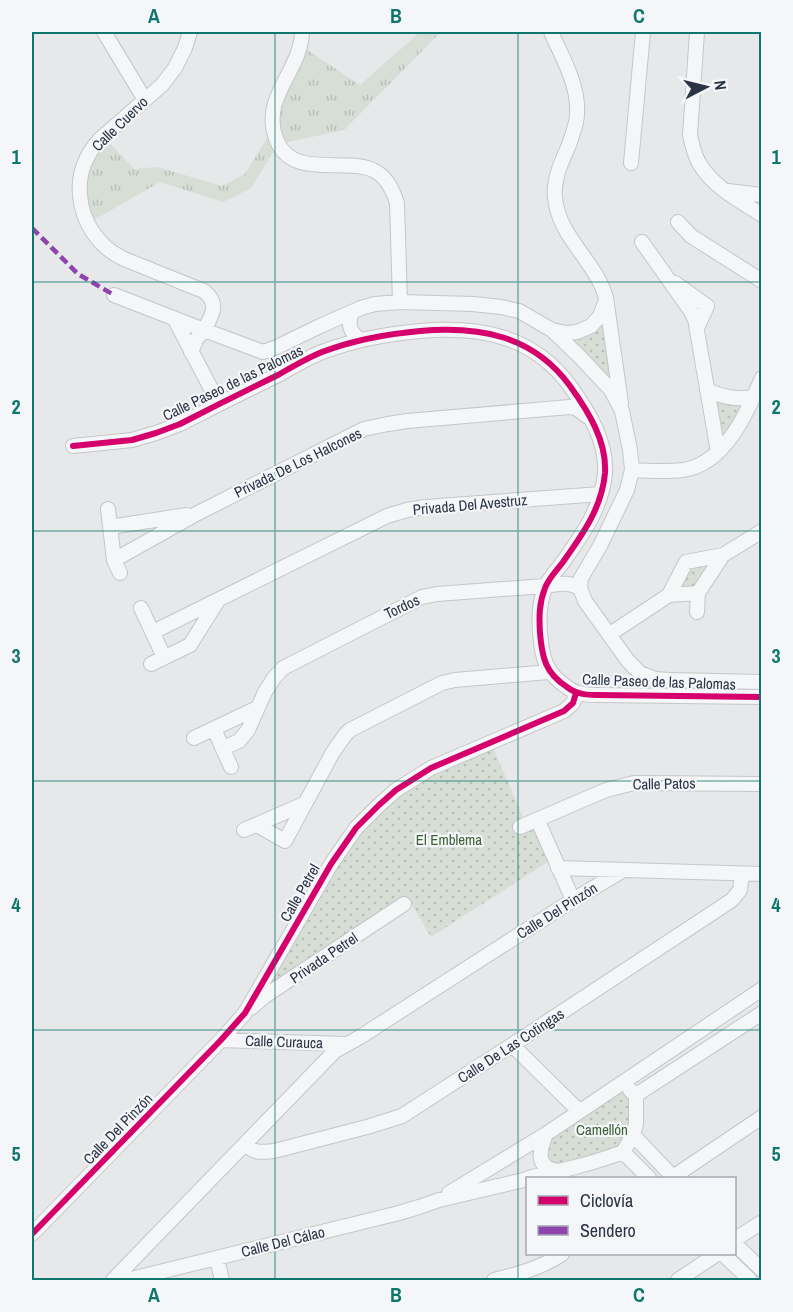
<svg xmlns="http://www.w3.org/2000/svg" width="793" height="1312" font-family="'Archivo Narrow',sans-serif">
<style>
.grass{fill:url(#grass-tufts)}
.park{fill:url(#park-dots)}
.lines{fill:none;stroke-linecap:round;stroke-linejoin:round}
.minor-casing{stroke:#c4c6c8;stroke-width:16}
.minor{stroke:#f5f6f7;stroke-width:14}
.quiet{stroke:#8e44ad;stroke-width:4.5;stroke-dasharray:9 4.5;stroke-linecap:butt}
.cycleway-casing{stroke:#f4f6f9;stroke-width:10}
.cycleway{stroke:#d6006c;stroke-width:6}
.grid{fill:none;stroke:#0f766e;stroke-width:1.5;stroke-opacity:0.55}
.labels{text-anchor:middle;stroke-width:4.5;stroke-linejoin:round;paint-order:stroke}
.street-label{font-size:15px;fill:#2b3445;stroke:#f4f6f9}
.park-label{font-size:15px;fill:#3f6138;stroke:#f4f6f9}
.neatline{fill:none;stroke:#0f766e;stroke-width:2}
.grid-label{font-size:20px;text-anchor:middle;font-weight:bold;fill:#0f766e}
</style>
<defs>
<pattern id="grass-tufts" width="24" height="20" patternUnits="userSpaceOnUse" patternTransform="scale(1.5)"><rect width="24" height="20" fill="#d6ded6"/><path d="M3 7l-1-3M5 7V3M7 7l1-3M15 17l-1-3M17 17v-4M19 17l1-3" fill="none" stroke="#b8bfb9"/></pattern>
<pattern id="park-dots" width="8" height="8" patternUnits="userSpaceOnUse" patternTransform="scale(1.5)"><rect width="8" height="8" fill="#d6ded6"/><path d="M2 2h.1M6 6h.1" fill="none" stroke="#b8bfb9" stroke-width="1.8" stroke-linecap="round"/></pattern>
</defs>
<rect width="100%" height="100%" fill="#e6e8ea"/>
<path class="grass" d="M420,32H441L344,130L288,142L272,154L251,188L223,202L160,182L87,224L79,189L103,136L134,169L157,167L222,186L245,174L267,138L274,134L272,119L301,46L360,85Z"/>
<path class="park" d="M606,298L622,411L580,357L567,333L591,326Z
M707,390L754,397L718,452Z
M723,555L698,593L669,595L686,562Z
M491,743L526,824L538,821L554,858L431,937L409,900L265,996L274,962L331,864L396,790Z
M617,1086L636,1095L623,1152L581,1166L544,1165L546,1134Z"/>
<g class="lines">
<defs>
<path id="minor" d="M104,32L145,100
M302,32C301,72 259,98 277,141C293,179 343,157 373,170C386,176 393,190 397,203L400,302
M551,32C562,57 579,85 577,114C577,124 572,135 569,145C562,161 553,179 555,197C558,237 596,261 606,298L621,403
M697,32L690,135C692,145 694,154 699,163C712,186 740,201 762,215
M631,163L643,32
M728,191L762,195
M678,222L691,236L762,281
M642,242L690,310L695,319L718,452
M675,283L707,306L697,328
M114,295L204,330C212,315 220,304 204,291C188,285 172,278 156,272C145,267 133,263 122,258C98,246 82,222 80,195C78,174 86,155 99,140L162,85L175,68L185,48L190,32
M352,312C347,325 350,333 361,340
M174,318L219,404
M552,330L567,333L577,332L591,326L600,316L606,300
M191,352L196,340L204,330L263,352L277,347L320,326L361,308L375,304L400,302L473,304L501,307L519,311L552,330L580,357L611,390L622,411L630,450L632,470L627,490L600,546L581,578L580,588L585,601L628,661L640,673L655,679L670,680L762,682
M707,390C723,397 736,400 754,397
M73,446L132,440L156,433L180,424C213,407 245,391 278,375C292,367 307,358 322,352C354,340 386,334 420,331C479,326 533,335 570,386C588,411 607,441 605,473C602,508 582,535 563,562C557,570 548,579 545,588C539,603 539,617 540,633C542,657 545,673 567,687C571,690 574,692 579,693C585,695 591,695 597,695L762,697
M632,470C649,471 666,472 683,470C725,464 747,413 762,378
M108,509L114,560L120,573
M110,527L187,515
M114,560L198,513L364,429L388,424L407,421L570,407L576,408L588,417
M669,595L686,562L723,555L762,531
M141,608L164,657
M697,612L698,593
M153,632L387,516L407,510L425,507L601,494
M610,634L669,595L698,593L723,555
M151,664L190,645L217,602
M214,729L231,767
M194,738L257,708
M223,748L239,741L248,730L265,692L274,678L283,668L422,597L437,594L545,586C560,584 566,581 580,588
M538,821L573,900
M257,825L285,841L333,752L345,735L350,730L442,683L455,680L549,672
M520,827L606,790L634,783L762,784
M244,830L304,804
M558,868L762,874
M251,1008L265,996L404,904
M221,1040L345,1044
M512,1045L579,1111
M636,1095L762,1013
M546,1134C539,1151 535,1168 558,1171
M633,1135L674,1178
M246,1145C256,1154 261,1152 274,1151L367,1127L402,1116L512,1045L732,900L740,890L742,874
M623,1152L633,1135L636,1124V1095L630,1090
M623,1152L649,1178
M673,1177L762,1117
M528,1178C560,1171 592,1164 623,1152
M449,1193L546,1134L762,989
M32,1234L221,1040L245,1013L331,864L356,828L379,805L396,790L431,768L564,711L573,703L576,693
M734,1240L762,1222
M734,1243L762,1270
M723,1254L750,1280
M217,1259L222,1280
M113,1280L335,1051L360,1037L573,900L622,871
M127,1280L399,1213L419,1207L439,1200L528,1179
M494,1280C518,1274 541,1268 562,1254
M678,1280L717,1254"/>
</defs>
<use href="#minor" class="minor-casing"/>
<use href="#minor" class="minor"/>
<path class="quiet" d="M32,228L78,274L114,295"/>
<defs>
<path id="cycleway" d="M73,446L132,440L156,433L180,424C213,407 245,391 278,375C292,367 307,358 322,352C354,340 386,334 420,331C479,326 533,335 570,386C588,411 607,441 605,473C602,508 582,535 563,562C557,570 548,579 545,588C539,603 539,617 540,633C542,657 545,673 567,687C571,690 574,692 579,693C585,695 591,695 597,695L762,697
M32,1234L221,1040L245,1013L331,864L356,828L379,805L396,790L431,768L564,711L573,703L576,693"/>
</defs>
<use href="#cycleway" class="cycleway-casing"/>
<use href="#cycleway" class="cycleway"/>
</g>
<path class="grid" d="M275,32V1280M518,32V1280M32,282H762M32,531H762M32,781H762M32,1030H762"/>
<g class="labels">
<g class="street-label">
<text transform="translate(120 124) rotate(-44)" y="5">Calle Cuervo</text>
<text transform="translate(233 383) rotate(-26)" y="5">Calle Paseo de las Palomas</text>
<text transform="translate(298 463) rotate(-26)" y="5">Privada De Los Halcones</text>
<text transform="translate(470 505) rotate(-5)" y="5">Privada Del Avestruz</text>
<text transform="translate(402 607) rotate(-25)" y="5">Tordos</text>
<text transform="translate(659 682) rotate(2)" y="5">Calle Paseo de las Palomas</text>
<text transform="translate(664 784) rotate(-1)" y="5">Calle Patos</text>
<text transform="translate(300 893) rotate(-60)" y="5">Calle Petrel</text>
<text transform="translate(557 911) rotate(-32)" y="5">Calle Del Pinzón</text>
<text transform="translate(324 958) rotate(-34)" y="5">Privada Petrel</text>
<text transform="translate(284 1042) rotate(2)" y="5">Calle Curauca</text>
<text transform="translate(511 1046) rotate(-33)" y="5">Calle De Las Cotingas</text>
<text transform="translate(118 1129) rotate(-46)" y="5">Calle Del Pinzón</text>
<text transform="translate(283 1242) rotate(-14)" y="5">Calle Del Cálao</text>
</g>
<g class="park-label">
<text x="449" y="845">El Emblema</text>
<text x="602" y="1135">Camellón</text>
</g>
</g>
<rect width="793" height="1312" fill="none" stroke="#f4f6f9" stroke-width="66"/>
<rect x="526" y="1177" width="210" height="78" fill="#f4f6f9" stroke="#a4a8b1" stroke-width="1.5"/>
<rect x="538" y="1196" width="30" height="9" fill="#d6006c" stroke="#a4a8b1" stroke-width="1.5"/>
<text x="580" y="1207" font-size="18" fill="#2b3445">Ciclovía</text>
<rect x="538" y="1226" width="30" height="9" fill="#8e44ad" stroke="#a4a8b1" stroke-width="1.5"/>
<text x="580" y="1237" font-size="18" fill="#2b3445">Sendero</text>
<g transform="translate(706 87) rotate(83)" stroke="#f4f6f9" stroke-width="4.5" paint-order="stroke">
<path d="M0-4.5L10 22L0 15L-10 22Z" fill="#2b3445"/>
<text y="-9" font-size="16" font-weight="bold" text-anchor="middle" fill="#2b3445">N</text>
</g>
<rect x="33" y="33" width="727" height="1246" class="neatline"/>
<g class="grid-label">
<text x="154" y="23">A</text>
<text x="396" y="23">B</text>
<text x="639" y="23">C</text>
<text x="16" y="164">1</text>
<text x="776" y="164">1</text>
<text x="16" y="414">2</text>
<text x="776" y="414">2</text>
<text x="16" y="663">3</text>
<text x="776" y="663">3</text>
<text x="16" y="912">4</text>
<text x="776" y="912">4</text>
<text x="16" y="1161">5</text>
<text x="776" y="1161">5</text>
<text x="154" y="1302">A</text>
<text x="396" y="1302">B</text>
<text x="639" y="1302">C</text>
</g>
</svg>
